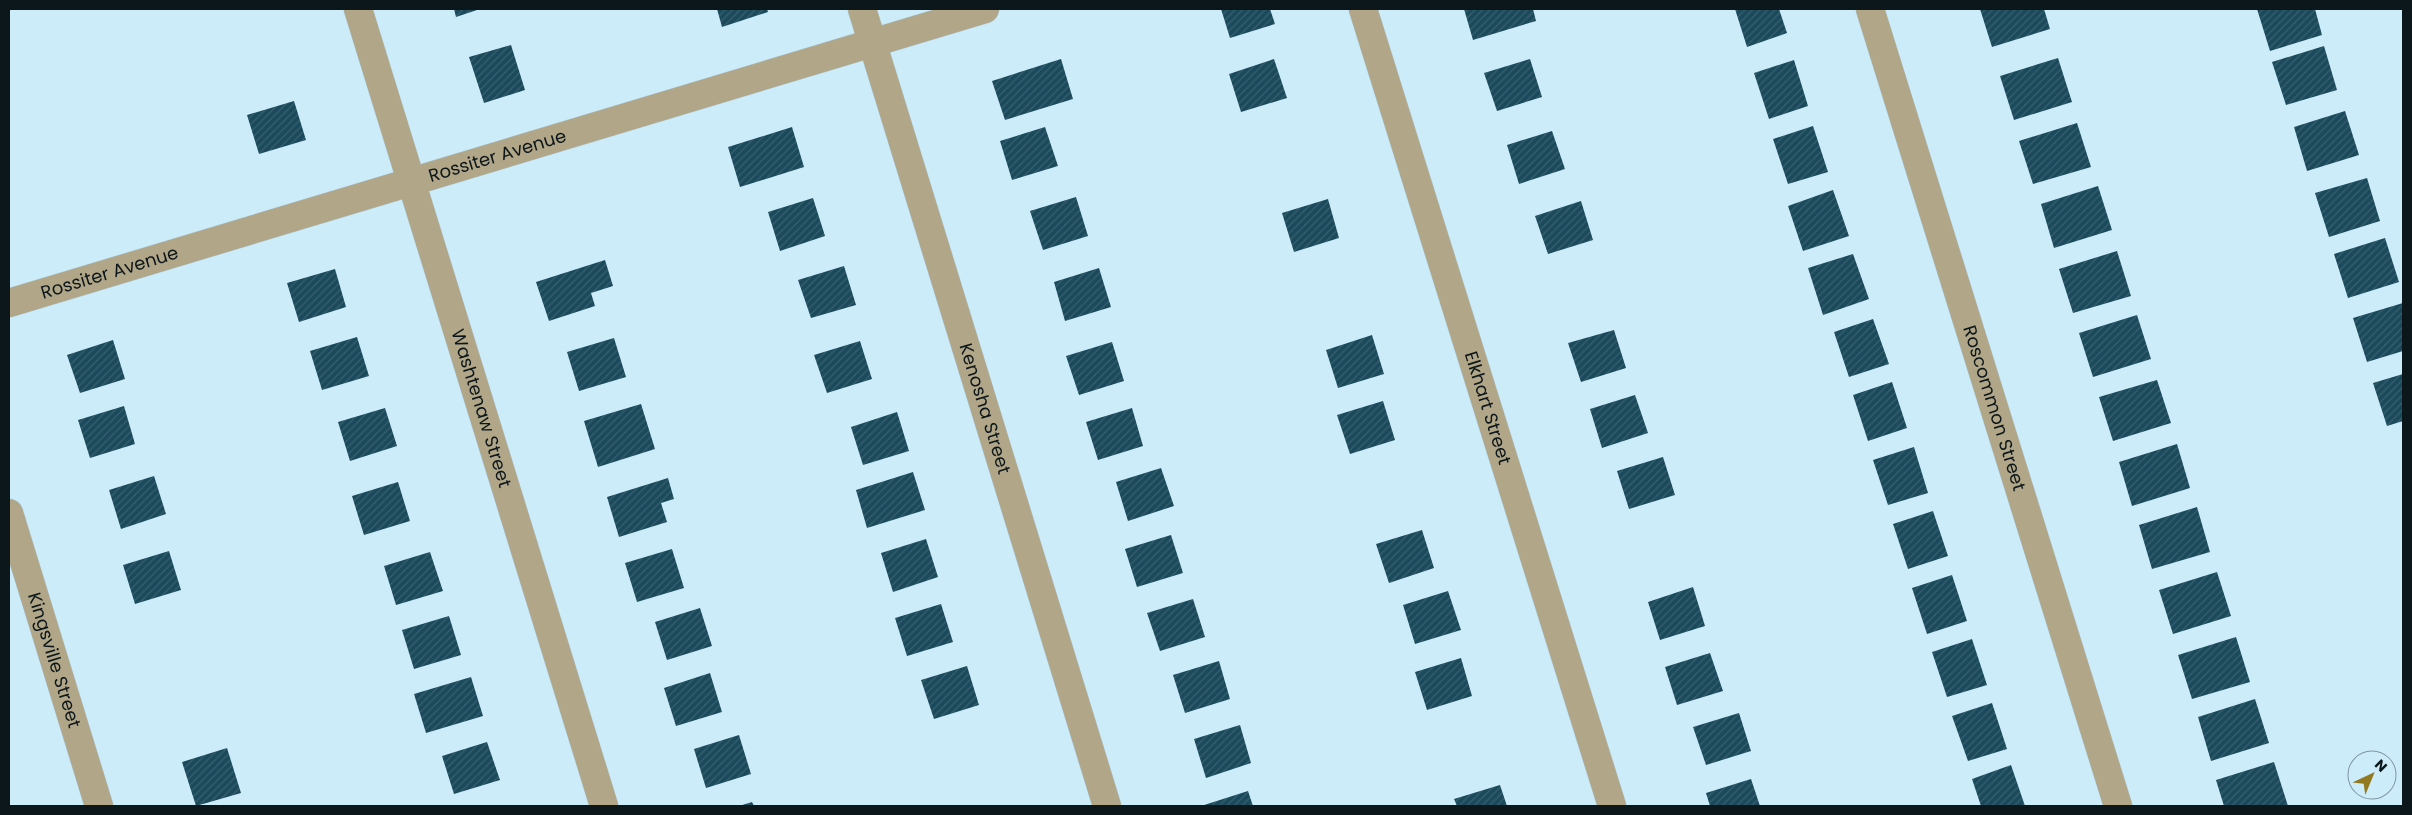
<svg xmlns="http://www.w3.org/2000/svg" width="2412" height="815" font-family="Poppins,sans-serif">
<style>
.building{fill:url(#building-hatch)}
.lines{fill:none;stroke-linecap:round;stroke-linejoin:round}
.minor-casing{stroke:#aecad6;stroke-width:29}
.minor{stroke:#b1a688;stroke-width:28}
.labels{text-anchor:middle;stroke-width:5;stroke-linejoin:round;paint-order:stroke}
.street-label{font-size:18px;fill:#0c171b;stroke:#cdecfa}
</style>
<defs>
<pattern id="building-hatch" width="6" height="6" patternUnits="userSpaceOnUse" patternTransform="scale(1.25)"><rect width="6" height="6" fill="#1a4a5b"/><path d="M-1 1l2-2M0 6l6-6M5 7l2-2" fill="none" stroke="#39606e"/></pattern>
</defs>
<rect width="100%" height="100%" fill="#cdecfa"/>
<path class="building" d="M454,9H480L456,17Z
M717,9H767L768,12L722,27Z
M1221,9H1270L1275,24L1230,38Z
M1464,9H1533L1536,21L1473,40Z
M1735,9H1779L1787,33L1747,47Z
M1980,9H2044L2050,29L1992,47Z
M2257,9H2315L2322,35L2270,51Z
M511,45L525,90L484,103L469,57Z
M2324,46L2337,90L2286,105L2272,62Z
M2058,58L2072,102L2014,120L2000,76Z
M1061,59L1073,99L1005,120L992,81Z
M1274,59L1287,98L1241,112L1229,74Z
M1530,59L1542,97L1497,111L1484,73Z
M1794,60L1808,106L1769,119L1754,73Z
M294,101L306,140L259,154L247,115Z
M2345,111L2359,155L2307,171L2294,127Z
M2077,123L2091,167L2033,184L2019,141Z
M1813,126L1828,172L1788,184L1773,139Z
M792,127L804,167L740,187L728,147Z
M1045,127L1058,166L1012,180L1000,141Z
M1552,131L1565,169L1519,184L1507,145Z
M2367,178L2380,221L2329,237L2315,193Z
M2098,186L2112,230L2054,248L2041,204Z
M1833,190L1849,236L1803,251L1788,206Z
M1076,197L1088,236L1043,250L1030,211Z
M813,198L825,236L780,251L768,212Z
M1328,199L1339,238L1294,252L1282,213Z
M1581,201L1593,240L1548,254L1535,216Z
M2385,238L2399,282L2348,298L2334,254Z
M2117,251L2131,296L2073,313L2059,269Z
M1853,254L1869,299L1823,315L1808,268Z
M605,260L613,286L591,293L595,306L549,321L536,282Z
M844,266L856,305L811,318L798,280Z
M1099,268L1111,307L1065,321L1054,282Z
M335,269L346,307L299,322L287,283Z
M2403,303V351L2367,362L2353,318Z
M2137,315L2151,359L2093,377L2079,333Z
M1873,319L1889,364L1849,377L1834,332Z
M1614,330L1626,368L1581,382L1568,343Z
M1372,335L1384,374L1338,388L1326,350Z
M357,337L369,376L322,390L310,351Z
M614,338L626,377L579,391L567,352Z
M113,340L125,379L80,393L67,355Z
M860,341L872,379L827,393L814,355Z
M1112,342L1124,381L1079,395L1066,356Z
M2403,374V421L2387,426L2373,383Z
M2157,380L2171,423L2113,441L2099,397Z
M1892,382L1907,428L1868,441L1853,395Z
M1635,395L1648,433L1602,448L1590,409Z
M1383,401L1395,440L1350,454L1337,415Z
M641,404L655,449L598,467L584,421Z
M124,406L135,444L90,458L78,420Z
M385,408L397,446L350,461L338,422Z
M1132,408L1143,446L1098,460L1086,422Z
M897,412L909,451L863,465L851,427Z
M2177,444L2190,488L2132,506L2119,462Z
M1914,447L1928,493L1888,505L1873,460Z
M1663,457L1675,495L1629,509L1617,471Z
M1161,468L1174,506L1128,521L1116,482Z
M913,472L925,510L867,528L856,490Z
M154,476L166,514L121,529L109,490Z
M668,478L674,499L661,503L667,522L619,537L607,497Z
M398,482L410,521L364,535L352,496Z
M2197,507L2210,552L2152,569L2139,525Z
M1933,511L1948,556L1908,569L1893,524Z
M1422,530L1434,568L1389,583L1376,544Z
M1171,535L1183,573L1137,587L1125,549Z
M926,539L938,577L893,592L881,553Z
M672,549L684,588L637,602L625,563Z
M169,551L181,590L135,604L123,565Z
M430,552L443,591L396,605L384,566Z
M2217,572L2231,616L2173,634L2159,590Z
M1952,575L1967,621L1927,634L1912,588Z
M1693,587L1705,626L1660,640L1648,602Z
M1448,591L1461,630L1415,644L1403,605Z
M1193,599L1205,637L1160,651L1147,613Z
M941,604L953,642L907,656L895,618Z
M700,608L712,646L667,660L655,622Z
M449,616L461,655L414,669L402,630Z
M2236,637L2250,682L2192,699L2178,655Z
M1972,639L1987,685L1947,697L1932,652Z
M1710,653L1723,691L1677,705L1665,667Z
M1461,658L1472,696L1427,710L1415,672Z
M1219,661L1230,699L1185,713L1173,675Z
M967,666L979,705L934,719L921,680Z
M710,673L722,712L676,726L664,688Z
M471,677L483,716L426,733L414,694Z
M2255,699L2269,743L2211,761L2198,717Z
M1992,703L2007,749L1968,761L1952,716Z
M1739,713L1751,751L1706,765L1693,727Z
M1240,725L1251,763L1206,778L1194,739Z
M739,735L751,774L706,788L694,749Z
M487,742L500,780L454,794L442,756Z
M227,748L241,793L196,806L182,762Z
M2274,762L2288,806H2224L2216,780Z
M2011,765L2025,806H1981L1972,779Z
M1751,779L1760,806H1710L1706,793Z
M1500,785L1507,806H1457L1454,799Z
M1248,791L1253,806H1201Z
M752,802L754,806H739Z"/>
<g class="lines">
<defs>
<g id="minor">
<path id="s1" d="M358,9L604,806"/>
<path id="s2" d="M862,9L1107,806"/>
<path id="s3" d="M1363,9L1612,806"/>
<path id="s4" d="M1870,9L2118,806"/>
<path id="s5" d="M9,303L985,9"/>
<path id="s6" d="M9,513L99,806"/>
</g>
</defs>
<use href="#minor" class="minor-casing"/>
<use href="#minor" class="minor"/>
</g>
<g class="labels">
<g class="street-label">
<text dy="6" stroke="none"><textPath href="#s5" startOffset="510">Rossiter Avenue</textPath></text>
<text dy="6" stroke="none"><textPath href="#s5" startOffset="105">Rossiter Avenue</textPath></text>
<text dy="6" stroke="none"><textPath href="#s1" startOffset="418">Washtenaw Street</textPath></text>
<text dy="6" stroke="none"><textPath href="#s2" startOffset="418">Kenosha Street</textPath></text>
<text dy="6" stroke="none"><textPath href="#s3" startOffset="418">Elkhart Street</textPath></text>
<text dy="6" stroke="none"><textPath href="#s4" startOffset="418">Roscommon Street</textPath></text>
<text dy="6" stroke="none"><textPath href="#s6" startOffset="154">Kingsville Street</textPath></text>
</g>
</g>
<rect width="2412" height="815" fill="none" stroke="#0c171b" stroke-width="20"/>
<g transform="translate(2372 775) rotate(44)"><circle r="24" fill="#cdecfa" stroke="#8097a1"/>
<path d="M0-4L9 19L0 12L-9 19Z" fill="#92781e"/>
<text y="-8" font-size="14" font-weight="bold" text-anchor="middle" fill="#0c171b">N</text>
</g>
</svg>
